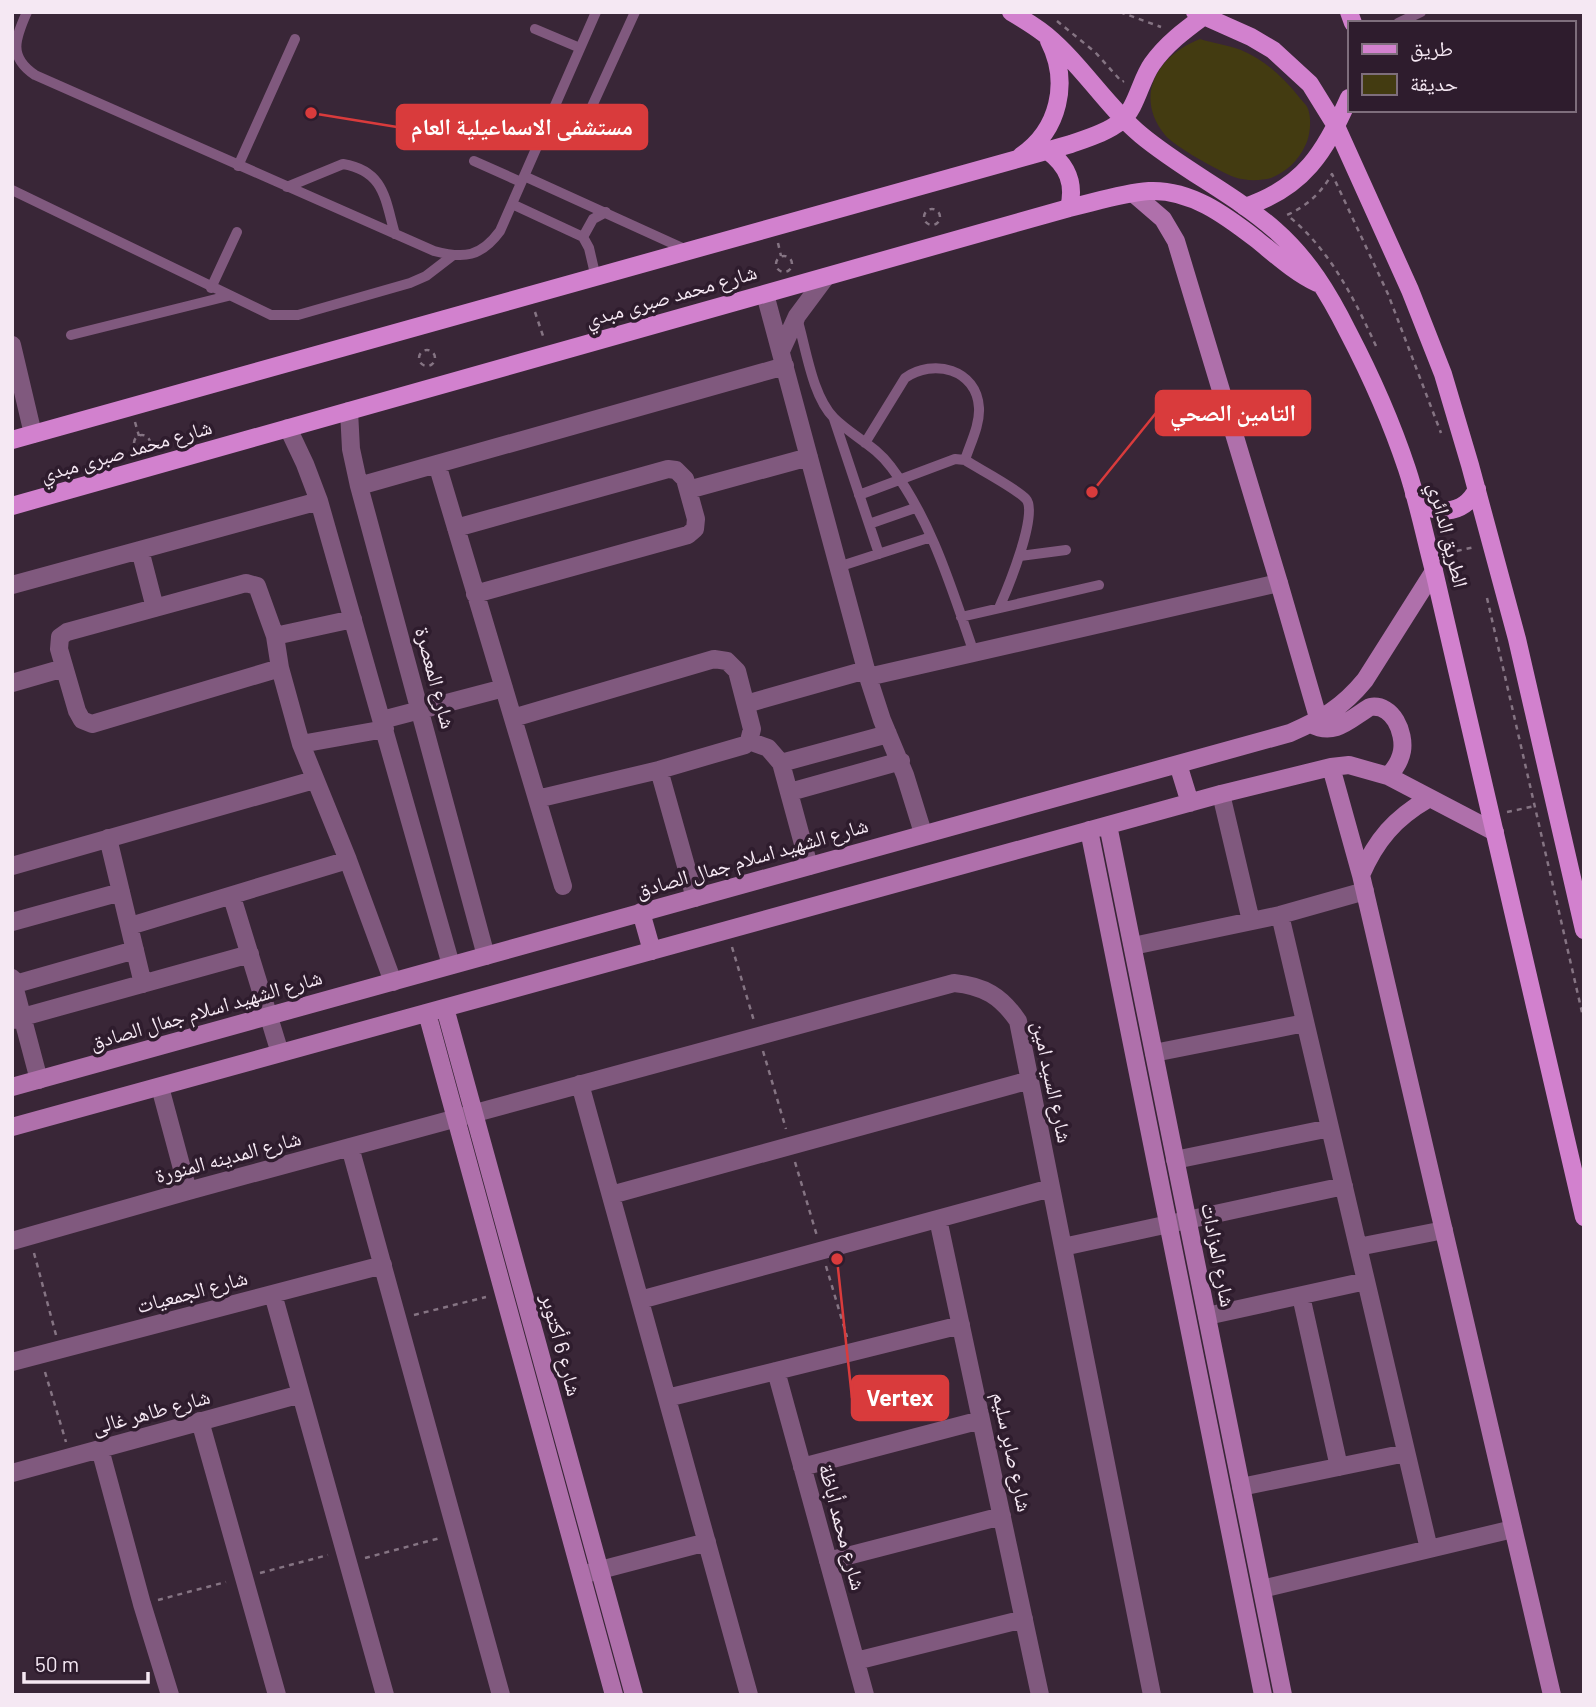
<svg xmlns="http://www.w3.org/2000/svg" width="1596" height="1707" font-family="Barlow,'Noto Naskh Arabic',sans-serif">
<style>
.green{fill:#433b11}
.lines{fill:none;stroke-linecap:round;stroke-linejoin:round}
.path{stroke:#857483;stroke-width:2.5;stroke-dasharray:5 5;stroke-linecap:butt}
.lane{stroke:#80597e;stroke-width:10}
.street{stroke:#80597e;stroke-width:18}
.secondary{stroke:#af70ab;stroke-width:18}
.primary{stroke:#d281ce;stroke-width:18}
.labels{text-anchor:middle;stroke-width:7;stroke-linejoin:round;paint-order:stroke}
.street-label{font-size:21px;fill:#f5e8f3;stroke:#2e1c2d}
.leader{fill:none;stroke:#d93b3c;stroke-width:2.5}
.callout-dot{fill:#d93b3c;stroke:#2e1c2d;stroke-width:2.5}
.callout{fill:#d93b3c;stroke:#d93b3c;stroke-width:2.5}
.callout-label{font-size:23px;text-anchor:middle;font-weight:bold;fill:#fff}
</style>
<rect width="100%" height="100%" fill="#392637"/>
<path class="green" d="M1200,39C1213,43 1228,45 1241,50C1265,60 1283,77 1299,97C1301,100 1307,105 1308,109C1312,119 1310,137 1305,146C1298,161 1286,172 1271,178C1260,181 1245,181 1234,177C1219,171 1175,147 1165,135C1133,96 1158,55 1200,39Z"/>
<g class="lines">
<path class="path" d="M1120,12L1161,27
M1057,21L1095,52L1122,82L1124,81
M924 217a8 8 0 1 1 16 0a8 8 0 1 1-16 0Z
M778,243L781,256
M776 264a8 8 0 1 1 16 0a8 8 0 1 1-16 0Z
M535,312L544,339
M1376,346C1354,298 1329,248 1287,215C1307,206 1321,193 1332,174L1388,294L1441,433
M419 358a8 8 0 1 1 16 0a8 8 0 1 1-16 0Z
M135,422L139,436
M134 443a8 8 0 1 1 16 0a8 8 0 1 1-16 0Z
M1447,553L1475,547
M1487,598L1584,1021
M1507,812L1535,806
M732,947L754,1021
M763,1051L786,1129
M795,1162L817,1236
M34,1253L56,1335
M826,1266L847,1337
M414,1315L486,1297
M45,1372L66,1442
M365,1558L440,1538
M260,1573L328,1555
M158,1600L226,1582"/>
<path class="lane" d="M27,12C15,39 8,57 35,75L434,251C464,259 481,257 500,231L596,12
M1398,23L1421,12
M535,29L580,48
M549,120L573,131L583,126L635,12
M474,161L521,182
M238,166L295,39
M524,176L689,251
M287,187L343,164C385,171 385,200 395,234
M12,190L271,315H298L410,283L426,276L452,256
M512,204L583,237L589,248L596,278
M583,237L593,219L606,212
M211,288L237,232
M797,318C806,348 812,396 834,418C852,436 876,446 891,467C932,521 952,590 974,653
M71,335L228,296
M834,419L879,554
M865,443L905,378C933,358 977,369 979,408C980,425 970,444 965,460
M859,495L955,459L965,460C979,469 1016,488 1026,499C1039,513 1007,590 999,608
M869,524L915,508
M1020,556L1066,550
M838,567L931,537
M961,617L1099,585"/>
<path class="street" d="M765,294L868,677L882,720L905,775L923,833
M12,345L33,434
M781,351L797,316L826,277
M349,411L351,449L359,486L486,956
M288,428L305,464L319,501L451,965
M437,464L563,886
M359,486L785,366
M688,490L809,457
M456,528L668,469L676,470L685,479L696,519L695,529L688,535L475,594
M140,550L155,608
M12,585L319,501
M275,636L353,619
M868,677L1279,583
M12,683L64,668
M746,704L866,670
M513,718L714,659L727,661L737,671L752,729L749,741L745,745L659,770L537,799
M382,720L504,688
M749,741L768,748L781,763L809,866
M301,744L385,729
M781,763L888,734
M659,770L695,898
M790,792L901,761
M1221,794L1251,921
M108,838L143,984
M348,860L393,982
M12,866L314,780
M232,897L280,1053
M1280,915L1429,1549
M12,922L121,892
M130,926L348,860L301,744L280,668L275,636L257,586L246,583L67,632L60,637L59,649L77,711L82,720L92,724L280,668
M1133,946L1280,915L1365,891
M12,978L39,1080
M12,985L135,950
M12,1020L250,954
M1154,1053L1305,1023
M580,1084L749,1695
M160,1087L188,1191
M350,1147L501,1695
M1175,1160L1330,1128
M611,1195L1030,1080
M938,1219L1040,1695
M12,1241L188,1191L954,983C984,986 1001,996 1018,1021L1152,1695
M1063,1247L1344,1186
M1358,1247L1444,1230
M273,1294L385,1695
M1301,1296L1339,1467
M640,1300L1051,1188
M1207,1316L1366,1281
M12,1362L383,1265
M776,1371L865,1695
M667,1398L961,1325
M200,1421L277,1695
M100,1449L142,1604L170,1695
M802,1467L981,1420
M12,1473L301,1394
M1241,1487L1406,1453
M828,1561L1002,1516
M585,1574L707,1542
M1262,1589L1513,1529
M856,1661L1024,1619"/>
<path class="secondary" d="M1134,194L1163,219L1176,241L1279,583L1319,721
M1311,724C1335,737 1350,719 1370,707C1393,703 1405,733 1402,751C1400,762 1395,769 1388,776
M1178,764L1190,803
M1331,767L1361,875L1552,1695
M1108,825L1283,1695
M1089,830L1263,1695
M1361,875C1376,840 1395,818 1428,799
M641,912L652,951
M445,1008L634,1695
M427,1013L614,1695
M12,1087L1290,733C1322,719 1342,708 1365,680L1434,571
M12,1127L1221,794L1331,767L1349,765L1388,776L1495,832"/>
<path class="primary" d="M1011,12C1023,19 1036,27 1046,35C1082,65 1106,106 1141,135C1183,170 1234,194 1275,230C1308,259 1329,294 1348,332C1371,376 1391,421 1407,469C1418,502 1425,537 1434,571L1584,1217
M1195,12L1251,37L1273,50L1310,84L1336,126L1410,290L1443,374L1470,465L1517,639L1584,930
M1349,12L1353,23
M1048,151C1068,166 1075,184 1069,208
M1021,156C1059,130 1070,82 1049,41
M1245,207C1304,187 1325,152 1349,98
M12,440L1071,144C1088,138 1108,132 1121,121C1137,107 1140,81 1152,64C1166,44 1185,30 1204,16
M1414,494C1431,518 1464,516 1477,489
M12,506L1069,208C1095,202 1122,193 1149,191C1190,189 1225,215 1256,239C1276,255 1294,272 1317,283"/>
</g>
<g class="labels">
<g class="street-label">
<text transform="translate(671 296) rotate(-16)" y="7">شارع محمد صبرى مبدي</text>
<text transform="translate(126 451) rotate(-16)" y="7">شارع محمد صبرى مبدي</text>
<text transform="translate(1448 535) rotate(76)" y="7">الطريق الدائري</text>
<text transform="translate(435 678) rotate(75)" y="7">شارع المعصرة</text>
<text transform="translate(752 858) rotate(-16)" y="7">شارع الشهيد اسلام جمال الصادق</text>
<text transform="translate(206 1010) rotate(-16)" y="7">شارع الشهيد اسلام جمال الصادق</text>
<text transform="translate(1052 1082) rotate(78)" y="7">شارع السيد امين</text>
<text transform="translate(228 1157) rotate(-15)" y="7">شارع المدينه المنورة</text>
<text transform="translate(1218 1255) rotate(79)" y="7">شارع المزادات</text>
<text transform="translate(192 1292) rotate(-15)" y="7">شارع الجمعيات</text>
<text transform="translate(561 1345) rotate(75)" y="7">شارع 6 أكتوبر</text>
<text transform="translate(151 1412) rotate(-15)" y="7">شارع طاهر غالى</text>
<text transform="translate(1012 1452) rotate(78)" y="7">شارع صابر سليم</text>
<text transform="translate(842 1527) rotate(75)" y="7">شارع محمد أباظة</text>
</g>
</g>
<path class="leader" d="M311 113L397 127M1092 492L1156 413M837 1259L852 1398"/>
<g class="callout-dot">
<circle cx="311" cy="113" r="7"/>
<circle cx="1092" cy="492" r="7"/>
<circle cx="837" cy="1259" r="7"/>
</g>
<g class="callout">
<rect x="397" y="105" width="250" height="44" rx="7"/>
<rect x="1156" y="391" width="154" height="44" rx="7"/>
<rect x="852" y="1376" width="96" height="44" rx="7"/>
</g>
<g class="callout-label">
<text x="522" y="135">مستشفى الاسماعيلية العام</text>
<text x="1233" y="421">التامين الصحي</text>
<text x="900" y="1406">Vertex</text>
</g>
<rect width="1596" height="1707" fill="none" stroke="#f5e8f3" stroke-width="28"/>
<rect x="1348" y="21" width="228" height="91" fill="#2e1c2d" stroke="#7e6e7c" stroke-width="2"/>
<rect x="1362" y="44" width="35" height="10" fill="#d281ce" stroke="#7e6e7c" stroke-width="2"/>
<text x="1410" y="56" font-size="21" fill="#f5e8f3">طريق</text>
<rect x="1362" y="74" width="35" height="21" fill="#433b11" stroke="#7e6e7c" stroke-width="2"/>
<text x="1410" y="91" font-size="21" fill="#f5e8f3">حديقة</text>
<path d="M24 1672v10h124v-10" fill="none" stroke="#f5e8f3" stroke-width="3.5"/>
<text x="35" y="1672" font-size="21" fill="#f5e8f3" stroke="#2e1c2d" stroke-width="5" paint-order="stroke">50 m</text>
</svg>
